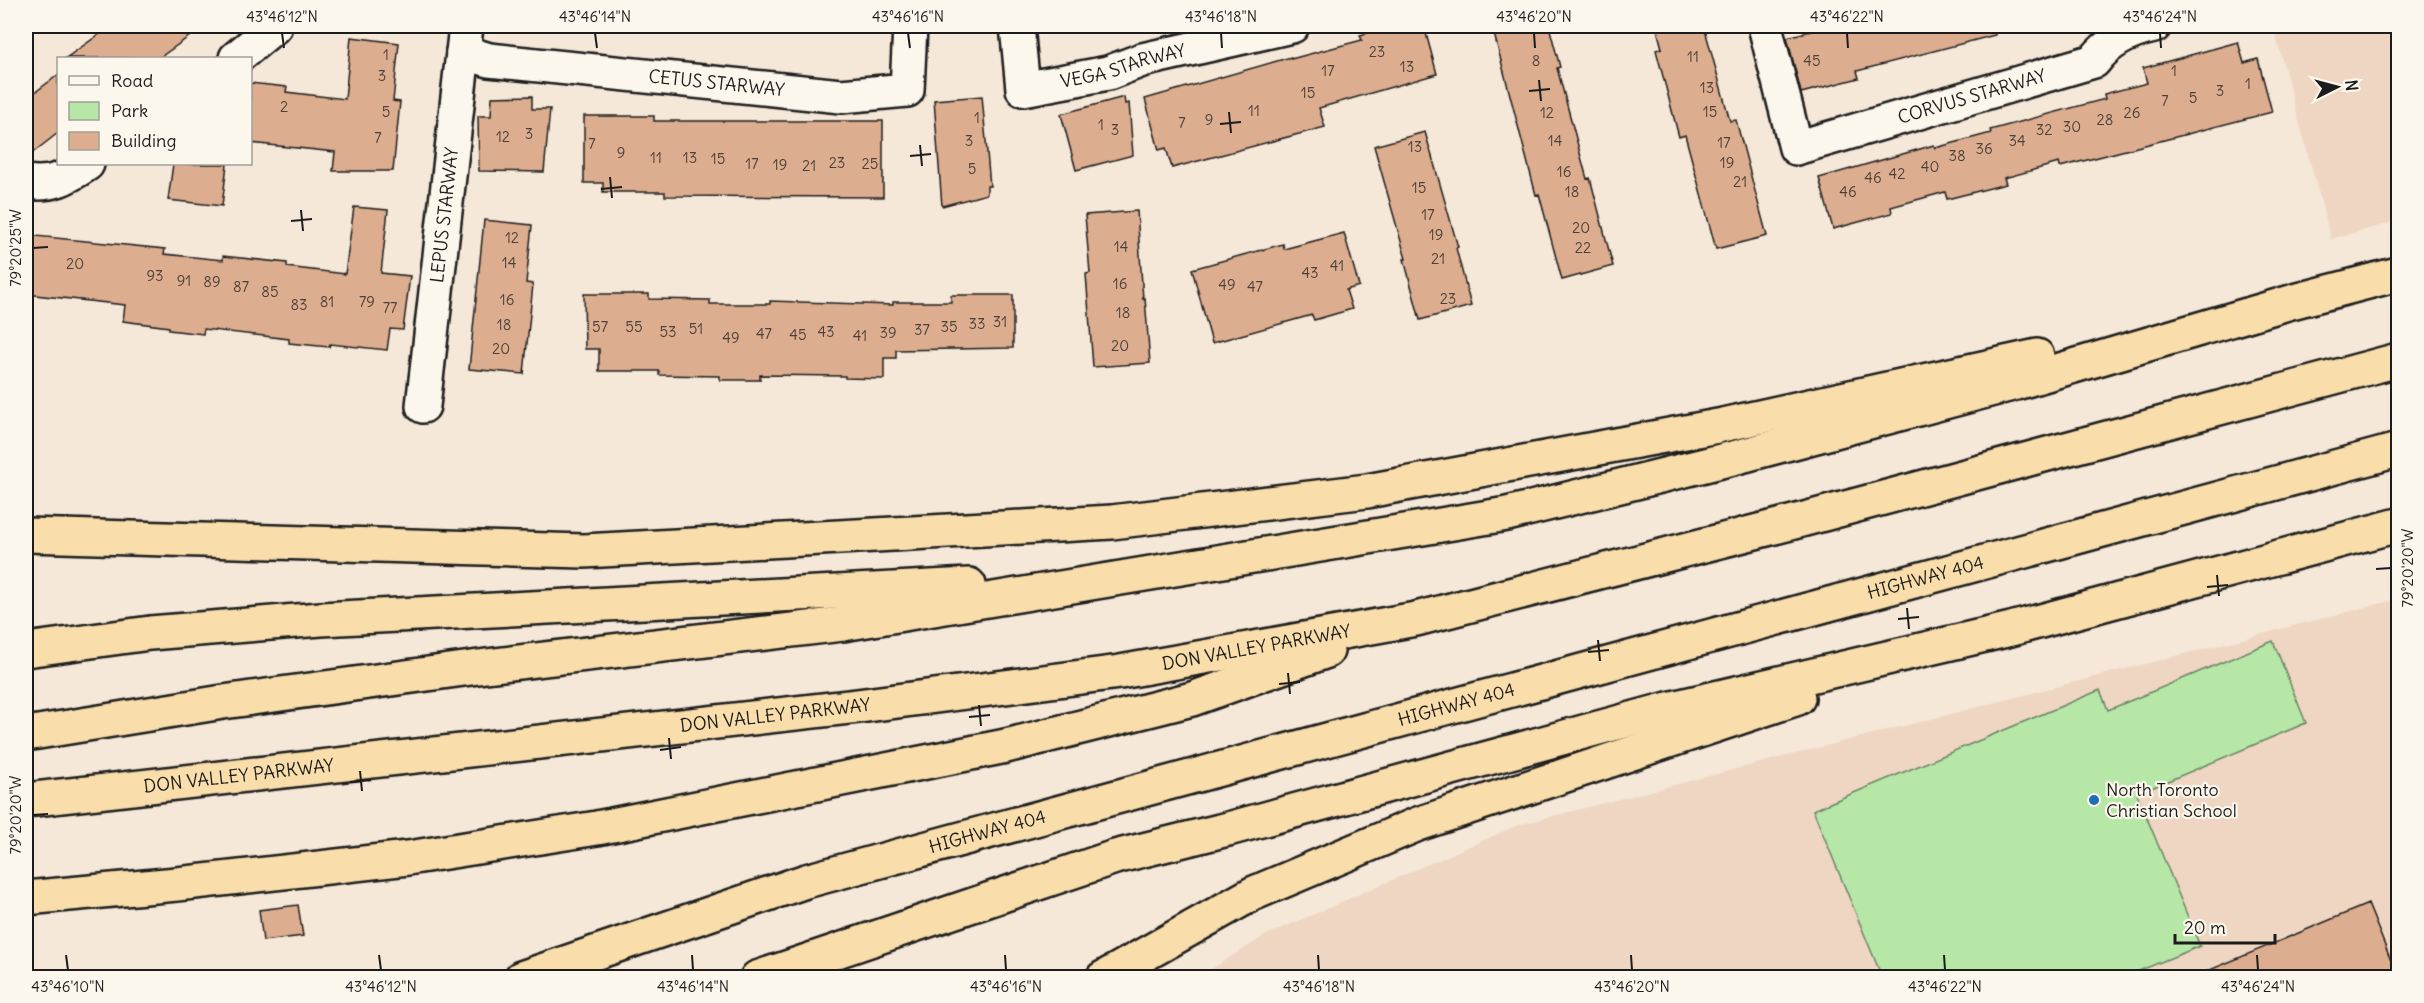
<svg xmlns="http://www.w3.org/2000/svg" width="2424" height="1003" font-family="Delius,sans-serif">
<style>
.built{fill:#eed6c3}
.green{fill:#b6e7a7;stroke:#698262;stroke-width:1.5}
.building{fill:#ddad8f;stroke:#1c1c1c;stroke-width:1.5}
.lines{fill:none;stroke-linecap:round;stroke-linejoin:round}
.minor-casing{stroke:#1c1c1c;stroke-width:38}
.highway-casing{stroke:#1c1c1c;stroke-width:38}
.minor{stroke:#fbf7ec;stroke-width:33}
.highway{stroke:#f9deab;stroke-width:33}
.ticks{fill:none;stroke:#1c1c1c;stroke-width:2}
.poi-dot{fill:#1f6fb2;stroke:#fbf7ec;stroke-width:2}
.labels{text-anchor:middle;stroke-width:4.5;stroke-linejoin:round;paint-order:stroke}
.number-label{font-size:15px;fill:#4c4039}
.street-label{font-size:18px;fill:#1c1c1c;stroke:#fbf7ec}
.poi-label{font-size:18px;fill:#1c1c1c;stroke:#fbf7ec;text-anchor:start}
.neatline{fill:none;stroke:#1c1c1c;stroke-width:2}
.ticks-label{font-size:15px;text-anchor:middle;fill:#1c1c1c}
</style>
<rect width="100%" height="100%" fill="#f5e8d9"/>
<filter id="ink" filterUnits="userSpaceOnUse"><feTurbulence type="fractalNoise" baseFrequency=".0167" numOctaves="2"/><feDisplacementMap in="SourceGraphic" scale="12" xChannelSelector="R" yChannelSelector="G"/><feConvolveMatrix kernelMatrix="1 2 1 2 8 2 1 2 1" color-interpolation-filters="sRGB"/></filter>
<g filter="url(#ink)">
<path class="built" d="M2273,26H2398V221L2331,239Z
M2398,599V977L1197,978L1266,935L1518,825Z"/>
<path class="green" d="M2273,641L2306,723L2137,794L2200,946L2124,977H1882L1813,810L2100,690L2108,710Z"/>
<path class="building" d="M111,26H204L159,58H66Z
M1394,26H1424L1437,74L1319,108L1325,127L1172,168L1166,148L1159,150L1145,99L1291,57V59L1362,40L1360,35Z
M1492,26H1549L1560,67L1557,68L1587,179L1590,178L1613,266L1562,280L1539,194L1536,195Z
M1656,26H1704L1730,121L1736,120L1767,236L1716,249L1685,135L1679,137L1656,50L1662,48Z
M1831,26H1994L1995,35L1857,71L1859,78L1801,93L1787,37Z
M351,37L399,43L393,101L400,102L393,171H333L335,152L250,143V83L287,87L286,92L345,99Z
M2238,42L2244,63L2258,59L2272,112L2060,167L2059,163L2004,178L2006,184L1947,199L1945,192L1891,207L1892,213L1833,229L1819,178L1934,145L1935,148L1991,133L1990,130L2105,99L2104,94L2147,83L2143,68Z
M58,75V133L26,158V99Z
M532,96V109H550L544,172L479,171L478,116H491L492,97Z
M982,96L990,186H987V194L942,206L934,100Z
M1124,97L1125,104L1129,103L1133,155L1076,170L1061,114Z
M584,116H654V121H883V197L665,196V192H603V183H584Z
M1425,132L1458,247L1456,248L1471,306L1420,320L1404,259H1406L1374,146Z
M173,164H227L222,206L168,200Z
M354,207L388,210L381,273L410,276L403,330L390,329L387,350L330,344L329,347L289,343V339L204,329L203,334L169,330V327L123,321L125,305L26,294V235L165,249L164,254L223,260V256L287,263V267L345,274Z
M1137,211L1143,299L1145,298L1150,363L1093,367L1086,274L1090,273L1085,215Z
M484,220L532,225L526,283L533,284L524,374L469,369Z
M1344,233L1359,286L1346,290L1352,309L1314,320L1312,315L1212,343L1192,269L1283,244L1284,249Z
M584,294H649V299L710,300V304H770V301L893,305V302H951V295H1013V348L896,350V358H884V379L845,378V376L760,375V380H720V376L659,375V371H599V349H585Z
M2368,904L2398,978H2194L2193,977Z
M298,905L303,936L263,941L259,910Z"/>
<g class="lines">
<defs>
<g id="minor">
<path id="s1" d="M1017,26L1023,89L1108,73L1142,60L1292,26"/>
<path id="s2" d="M1765,26L1796,148L2094,61C2109,41 2130,31 2154,26"/>
<path id="s3" d="M463,52L489,60L841,96L907,90L910,26"/>
<path d="M236,58L275,26"/>
<path d="M26,182C52,186 66,178 87,164"/>
<path id="s4" d="M423,406L466,26"/>
</g>
<g id="highway">
<path d="M26,535L584,551L1112,522L1367,491L1718,426L2037,356"/>
<path d="M26,650L150,633L321,619L969,585"/>
<path d="M26,734L223,702L486,666L843,624L1507,514L1737,457L2016,383L2291,302L2398,274"/>
<path id="s5" d="M26,800L858,706L1120,672L1416,619L1790,523L2398,360"/>
<path d="M26,898L177,884L408,858L597,828L1006,746L1192,699L1327,651"/>
<path id="s6" d="M521,978L806,881L2398,450"/>
<path d="M757,978L1115,857L1228,829L1668,709L2011,629L2398,525"/>
<path d="M1103,978L1252,894L1418,824L1798,698"/>
</g>
</defs>
<use href="#minor" class="minor-casing"/>
<use href="#highway" class="highway-casing"/>
<use href="#minor" class="minor"/>
<use href="#highway" class="highway"/>
</g>
</g>
<path class="ticks" d="M282,33L284,48M595,33L597,48M908,33L910,48M1221,33L1222,48M1534,33L1535,48M1847,33L1848,48M2160,33L2161,48M1539,80L1541,101M1529,91L1550,89M1229,112L1231,133M1220,124L1241,122M920,145L922,166M910,156L931,154M610,177L612,198M601,189L622,187M301,210L303,231M291,221L312,219M33,248L48,247M2376,569L2391,568M2217,575L2219,596M2207,587L2228,585M1907,608L1909,629M1898,619L1919,617M1598,640L1600,661M1588,652L1609,650M1288,673L1290,694M1279,684L1300,682M979,705L981,726M969,717L990,715M669,738L671,759M660,750L681,747M360,771L362,791M350,782L371,780M33,815L48,814M66,955L68,970M379,955L381,970M692,955L693,970M1005,955L1006,970M1318,955L1319,970M1631,955L1632,970M1944,955L1945,970M2257,955L2258,970"/>
<circle class="poi-dot" cx="2094" cy="800" r="6"/>
<g class="labels">
<g class="number-label">
<text x="1377" y="57">23</text>
<text x="386" y="60">1</text>
<text x="1693" y="62">11</text>
<text x="1536" y="66">8</text>
<text x="1812" y="66">45</text>
<text x="1407" y="72">13</text>
<text x="1328" y="76">17</text>
<text x="2174" y="76">1</text>
<text x="382" y="81">3</text>
<text x="2248" y="89">1</text>
<text x="1707" y="93">13</text>
<text x="2220" y="96">3</text>
<text x="1308" y="98">15</text>
<text x="2193" y="103">5</text>
<text x="2165" y="106">7</text>
<text x="284" y="112">2</text>
<text x="1254" y="116">11</text>
<text x="386" y="117">5</text>
<text x="1710" y="117">15</text>
<text x="1547" y="118">12</text>
<text x="2132" y="118">26</text>
<text x="977" y="123">1</text>
<text x="1209" y="125">9</text>
<text x="2105" y="125">28</text>
<text x="1182" y="128">7</text>
<text x="1101" y="130">1</text>
<text x="2072" y="132">30</text>
<text x="1115" y="135">3</text>
<text x="2044" y="135">32</text>
<text x="529" y="139">3</text>
<text x="503" y="142">12</text>
<text x="378" y="143">7</text>
<text x="969" y="146">3</text>
<text x="1555" y="146">14</text>
<text x="2017" y="146">34</text>
<text x="1724" y="148">17</text>
<text x="592" y="149">7</text>
<text x="1415" y="152">13</text>
<text x="1984" y="154">36</text>
<text x="621" y="158">9</text>
<text x="1957" y="161">38</text>
<text x="656" y="163">11</text>
<text x="690" y="163">13</text>
<text x="718" y="164">15</text>
<text x="837" y="168">23</text>
<text x="1727" y="168">19</text>
<text x="752" y="169">17</text>
<text x="870" y="169">25</text>
<text x="780" y="170">19</text>
<text x="809" y="171">21</text>
<text x="1930" y="172">40</text>
<text x="972" y="174">5</text>
<text x="1564" y="177">16</text>
<text x="1897" y="179">42</text>
<text x="1873" y="183">46</text>
<text x="1740" y="187">21</text>
<text x="1419" y="193">15</text>
<text x="1572" y="197">18</text>
<text x="1848" y="197">46</text>
<text x="1428" y="220">17</text>
<text x="1581" y="233">20</text>
<text x="1436" y="240">19</text>
<text x="512" y="243">12</text>
<text x="1121" y="252">14</text>
<text x="1583" y="253">22</text>
<text x="1438" y="264">21</text>
<text x="509" y="268">14</text>
<text x="75" y="269">20</text>
<text x="1337" y="271">41</text>
<text x="1310" y="278">43</text>
<text x="155" y="281">93</text>
<text x="184" y="286">91</text>
<text x="212" y="287">89</text>
<text x="1120" y="289">16</text>
<text x="1227" y="290">49</text>
<text x="241" y="292">87</text>
<text x="1255" y="292">47</text>
<text x="270" y="297">85</text>
<text x="1448" y="304">23</text>
<text x="507" y="305">16</text>
<text x="327" y="307">81</text>
<text x="367" y="307">79</text>
<text x="299" y="310">83</text>
<text x="390" y="313">77</text>
<text x="1123" y="318">18</text>
<text x="1000" y="327">31</text>
<text x="977" y="329">33</text>
<text x="504" y="330">18</text>
<text x="600" y="332">57</text>
<text x="634" y="332">55</text>
<text x="949" y="332">35</text>
<text x="696" y="334">51</text>
<text x="922" y="335">37</text>
<text x="668" y="337">53</text>
<text x="826" y="337">43</text>
<text x="888" y="338">39</text>
<text x="764" y="339">47</text>
<text x="798" y="340">45</text>
<text x="860" y="341">41</text>
<text x="731" y="343">49</text>
<text x="1120" y="351">20</text>
<text x="501" y="354">20</text>
</g>
<g class="street-label">
<text dy="6" stroke="none"><textPath href="#s1" startOffset="166">VEGA STARWAY</textPath></text>
<text dy="6" stroke="none"><textPath href="#s3" startOffset="256">CETUS STARWAY</textPath></text>
<text dy="6" stroke="none"><textPath href="#s2" startOffset="309">CORVUS STARWAY</textPath></text>
<text dy="6" stroke="none"><textPath href="#s4" startOffset="192">LEPUS STARWAY</textPath></text>
<text dy="6" stroke="none"><textPath href="#s6" startOffset="1461">HIGHWAY 404</textPath></text>
<text dy="6" stroke="none"><textPath href="#s5" startOffset="1240">DON VALLEY PARKWAY</textPath></text>
<text dy="6" stroke="none"><textPath href="#s6" startOffset="975">HIGHWAY 404</textPath></text>
<text dy="6" stroke="none"><textPath href="#s5" startOffset="754">DON VALLEY PARKWAY</textPath></text>
<text dy="6" stroke="none"><textPath href="#s5" startOffset="214">DON VALLEY PARKWAY</textPath></text>
<text dy="6" stroke="none"><textPath href="#s6" startOffset="489">HIGHWAY 404</textPath></text>
</g>
<g class="poi-label">
<text x="2106" y="796">North Toronto<tspan x="2106" dy="21">Christian School</tspan></text>
</g>
</g>
<rect width="2424" height="1003" fill="none" stroke="#fbf7ec" stroke-width="66"/>
<rect x="57" y="57" width="195" height="108" fill="#fbf7ec" stroke="#a29f99" stroke-width="1.5"/>
<rect x="69" y="76" width="30" height="9" fill="#fbf7ec" stroke="#a29f99" stroke-width="1.5"/>
<text x="111" y="87" font-size="18" fill="#1c1c1c">Road</text>
<rect x="69" y="102" width="30" height="18" fill="#b6e7a7" stroke="#a29f99" stroke-width="1.5"/>
<text x="111" y="117" font-size="18" fill="#1c1c1c">Park</text>
<rect x="69" y="132" width="30" height="18" fill="#ddad8f" stroke="#a29f99" stroke-width="1.5"/>
<text x="111" y="147" font-size="18" fill="#1c1c1c">Building</text>
<g transform="translate(2337 87) rotate(84)" stroke="#fbf7ec" stroke-width="4.5" paint-order="stroke">
<path d="M0-4.5L10 22L0 15L-10 22Z" fill="#1c1c1c"/>
<text y="-9" font-size="16" font-weight="bold" text-anchor="middle" fill="#1c1c1c">N</text>
</g>
<path d="M2175 934v9h100v-9" fill="none" stroke="#1c1c1c" stroke-width="3"/>
<text x="2184" y="934" font-size="18" fill="#1c1c1c" stroke="#fbf7ec" stroke-width="4.5" paint-order="stroke">20 m</text>
<rect x="33" y="33" width="2358" height="937" class="neatline"/>
<g class="ticks-label">
<text x="282" y="22">43°46'12"N</text>
<text x="595" y="22">43°46'14"N</text>
<text x="908" y="22">43°46'16"N</text>
<text x="1221" y="22">43°46'18"N</text>
<text x="1534" y="22">43°46'20"N</text>
<text x="1847" y="22">43°46'22"N</text>
<text x="2160" y="22">43°46'24"N</text>
<text transform="translate(16 248) rotate(-90)" y="5">79°20'25"W</text>
<text transform="translate(2408 568) rotate(-90)" y="5">79°20'20"W</text>
<text transform="translate(16 815) rotate(-90)" y="5">79°20'20"W</text>
<text x="68" y="992">43°46'10"N</text>
<text x="381" y="992">43°46'12"N</text>
<text x="693" y="992">43°46'14"N</text>
<text x="1006" y="992">43°46'16"N</text>
<text x="1319" y="992">43°46'18"N</text>
<text x="1632" y="992">43°46'20"N</text>
<text x="1945" y="992">43°46'22"N</text>
<text x="2258" y="992">43°46'24"N</text>
</g>
</svg>
